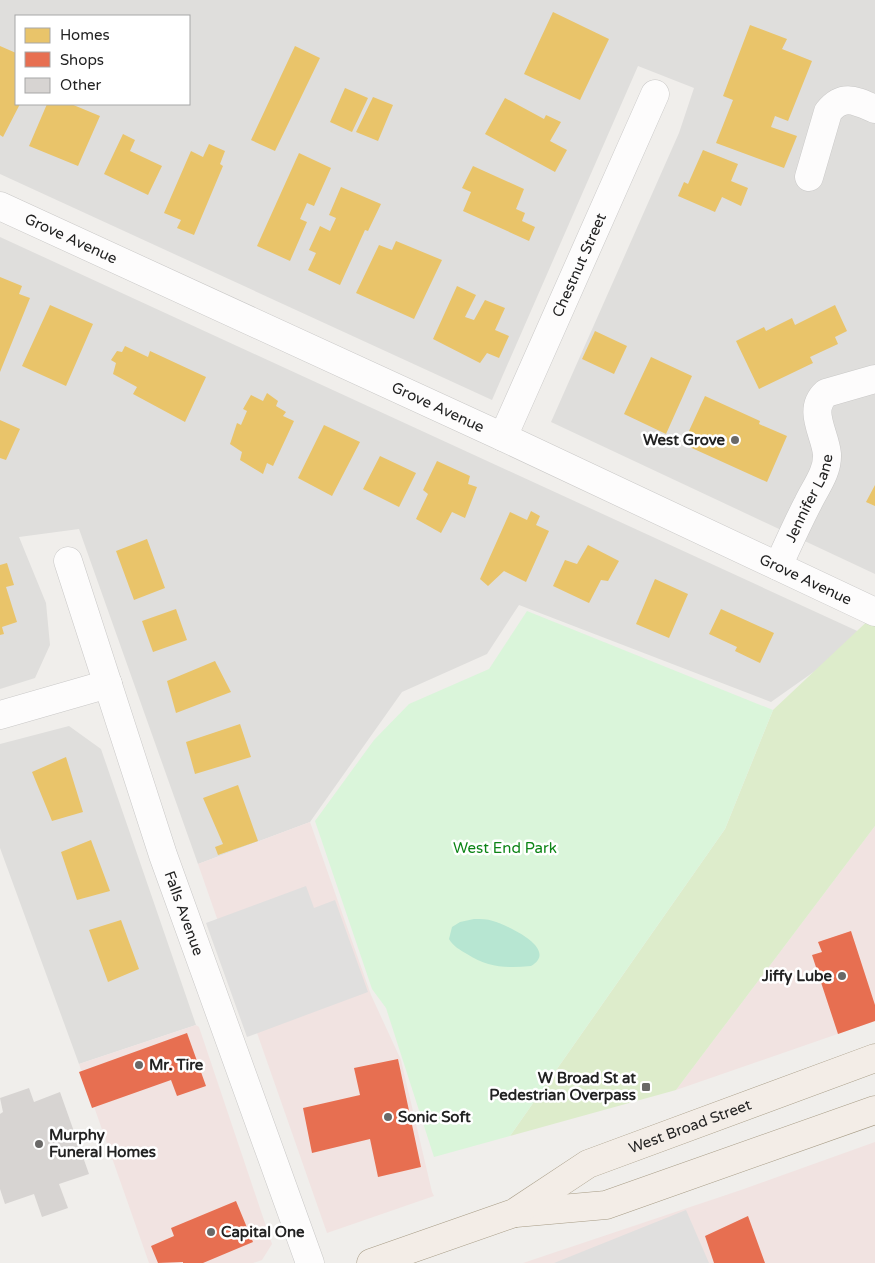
<svg xmlns="http://www.w3.org/2000/svg" width="875" height="1263" font-family="'Varela Round',sans-serif">
<style>
.residential{fill:#dfdedc;fill-rule:evenodd}
.commercial{fill:#f1e3e1}
.grass{fill:#ddeccb}
.park{fill:#daf5da}
.pitch{fill:#b7e6d2}
.parking{fill:#e0dfde}
.homes{fill:#e9c46a}
.shops{fill:#e76f51}
.building{fill:#d7d4d2}
.lines{fill:none;stroke-linecap:round;stroke-linejoin:round}
.minor-casing{stroke:#c9c8c7;stroke-width:29}
.primary-casing{stroke:#a79c86;stroke-width:29}
.minor{stroke:#fdfcfc;stroke-width:28}
.primary{stroke:#f3ede7;stroke-width:28}
.poi-dot{fill:#6a6968;stroke:#fff;stroke-width:2}
.labels{text-anchor:middle;stroke-width:5;stroke-linejoin:round;paint-order:stroke}
.street-label{font-size:15px;fill:#222;stroke:#fff}
.poi-label{font-size:15px;font-weight:bold;fill:#222;stroke:#fff;text-anchor:start}
.park-label{font-size:15px;fill:#0c8416;stroke:#fff}
</style>
<rect width="100%" height="100%" fill="#f0eeeb"/>
<path class="residential" d="M0,0H875V574L551,422L679,133L694,88L638,66L492,400L0,174ZM16,16H189V104H16Z
M0,237L866,635L771,702L519,605L487,654L402,692L310,822L198,864L79,529L19,537L46,603L50,645L35,678L0,689Z
M69,726L101,749L196,1025L79,1064L0,848V744Z"/>
<path class="commercial" d="M310,822L371,995L401,1060L432,1192L434,1196L327,1233L198,864Z
M875,826V1021L676,1090Z
M196,1025L199,1027L272,1244L262,1260L253,1263H149L79,1064Z
M875,1142V1263H523L741,1190Z"/>
<path class="grass" d="M875,614V826L676,1090L510,1136L725,829L773,710Z"/>
<path class="park" d="M527,611L773,710L725,829L510,1136L434,1157L386,1008L372,989L315,821L374,740L409,704L489,669Z"/>
<path class="pitch" d="M474,919C481,919 487,919 493,921C507,925 560,949 531,966C507,968 488,968 467,954C460,950 453,946 449,939L452,927L460,922Z"/>
<path class="parking" d="M306,886L314,908L335,900L368,992L247,1037L206,923Z
M686,1210L709,1263H554Z"/>
<path class="homes" d="M553,12L609,39L580,100L524,74Z
M750,25L787,39L782,49L812,61L788,121L775,116L771,127L797,136L784,168L716,143L733,100L723,96Z
M0,46L16,53V104H20L3,137L0,135Z
M295,46L320,58L275,151L251,140Z
M345,88L368,98L352,132L330,122Z
M373,97L393,105L378,141L356,132Z
M505,98L544,119L546,115L561,122L550,141L567,150L555,172L485,134Z
M47,104H71L100,116L78,166L29,146Z
M123,134L135,140L130,151L162,166L148,195L104,174Z
M209,144L225,151L220,164L223,166L194,235L177,228L181,220L164,213L191,151L203,157Z
M703,150L738,164L731,181L748,188L741,206L722,197L715,212L678,196L684,182L688,184Z
M299,153L331,168L314,206L307,203L300,219L307,222L290,261L257,246Z
M473,166L524,189L516,209L525,213L522,221L535,227L529,241L463,211L471,192L462,188Z
M341,187L381,204L368,231L365,230L340,285L308,270L316,253L309,250L320,226L330,231L336,218L329,215Z
M396,241L442,260L414,319L356,293L379,245L392,250Z
M0,277L22,286L19,294L30,298L0,372Z
M457,286L476,295L465,317L474,320L485,300L505,308L495,330L509,336L499,358L487,353L480,363L433,339Z
M50,305L93,324L66,386L22,366Z
M835,305L847,331L835,337L838,344L810,357L813,363L759,389L736,341L764,327L766,331L792,318L795,325Z
M595,331L627,346L614,374L582,359Z
M125,346L148,357L150,351L206,377L185,422L133,394L137,387L113,374L116,363L111,360L117,351L122,352Z
M651,357L692,376L666,434L624,414Z
M267,393L278,401L276,406L286,412L283,416L294,421L273,466L267,463L263,474L240,460L242,452L230,444L237,423L241,425L247,411L243,409L251,395L263,401Z
M705,396L760,421L759,424L787,436L767,482L683,444Z
M0,420L20,429L6,460L0,458Z
M324,425L360,442L332,496L298,478Z
M380,456L416,473L399,507L363,489Z
M437,461L470,476L468,484L477,487L465,518L452,512L441,533L416,519L428,494L423,490Z
M875,485V506L866,502Z
M531,511L540,516L536,525L549,531L526,582L504,571L488,586L480,579L510,512L527,520Z
M147,539L165,588L134,600L116,551Z
M588,545L619,561L608,581L601,580L589,603L553,586L565,560L577,564Z
M7,563L14,585L6,587L17,622L2,627L4,634L0,635V565Z
M655,579L688,594L669,638L636,624Z
M176,609L187,640L153,652L142,621Z
M721,609L774,633L760,663L735,651L737,647L709,634Z
M215,661L231,692L176,713L167,681Z
M240,724L251,757L195,774L186,742Z
M66,757L83,812L52,821L32,772Z
M238,785L258,841L218,855L215,847L223,844L203,798Z
M91,840L110,891L77,900L61,852Z
M121,920L139,969L108,982L89,930Z"/>
<path class="shops" d="M851,931L875,1005V1021L838,1034L812,955L822,952L818,942Z
M187,1033L206,1086L177,1096L171,1080L92,1108L79,1072Z
M398,1059L421,1167L378,1177L370,1139L312,1153L303,1108L360,1095L354,1068Z
M236,1201L253,1242L203,1263H183V1262L158,1263L151,1246L174,1236L171,1228Z
M748,1216L765,1263H714L705,1236Z"/>
<path class="building" d="M29,1088L34,1102L60,1092L89,1174L59,1184L68,1208L42,1217L34,1194L5,1204L0,1189V1114L3,1112L0,1098Z"/>
<g class="lines">
<defs>
<g id="minor">
<path d="M809,177L828,112C843,93 856,101 875,109"/>
<path id="s1" d="M0,206L503,437L875,612"/>
<path id="s2" d="M503,437L655,94"/>
<path id="s3" d="M68,561L163,855L310,1263"/>
<path id="s4" d="M778,566C788,545 797,524 808,503C815,488 828,472 827,454C825,433 807,410 826,393L875,379"/>
<path d="M0,715L108,684"/>
</g>
<g id="primary">
<path d="M516,1213L606,1205L875,1110"/>
<path id="s5" d="M371,1263L514,1213L588,1164L875,1058"/>
</g>
</defs>
<use href="#minor" class="minor-casing"/>
<use href="#primary" class="primary-casing"/>
<use href="#minor" class="minor"/>
<use href="#primary" class="primary"/>
</g>
<g class="poi-dot">
<circle cx="735" cy="440" r="5"/>
<circle cx="842" cy="976" r="5"/>
<circle cx="139" cy="1065" r="5"/>
<rect x="641" y="1082" width="10" height="10" rx="2.5"/>
<circle cx="388" cy="1117" r="5"/>
<circle cx="39" cy="1144" r="5"/>
<circle cx="211" cy="1232" r="5"/>
</g>
<g class="labels">
<g class="street-label">
<text dy="5" stroke="none"><textPath href="#s1" startOffset="78">Grove Avenue</textPath></text>
<text dy="5" stroke="none"><textPath href="#s2" startOffset="188">Chestnut Street</textPath></text>
<text dy="5" stroke="none"><textPath href="#s1" startOffset="482">Grove Avenue</textPath></text>
<text dy="5" stroke="none"><textPath href="#s4" startOffset="75">Jennifer Lane</textPath></text>
<text dy="5" stroke="none"><textPath href="#s1" startOffset="888">Grove Avenue</textPath></text>
<text dy="5" stroke="none"><textPath href="#s3" startOffset="371">Falls Avenue</textPath></text>
<text dy="5" stroke="none"><textPath href="#s5" startOffset="349">West Broad Street</textPath></text>
</g>
<g class="poi-label">
<text x="725" y="445" text-anchor="end">West Grove</text>
<text x="832" y="981" text-anchor="end">Jiffy Lube</text>
<text x="149" y="1070">Mr. Tire</text>
<text x="636" y="1083" text-anchor="end">W Broad St at<tspan x="636" dy="17">Pedestrian Overpass</tspan></text>
<text x="398" y="1122">Sonic Soft</text>
<text x="49" y="1140">Murphy<tspan x="49" dy="17">Funeral Homes</tspan></text>
<text x="221" y="1237">Capital One</text>
</g>
<g class="park-label">
<text x="505" y="853">West End Park</text>
</g>
</g>
<rect x="15" y="15" width="175" height="90" fill="#ffffff" stroke="#a7a7a7"/>
<rect x="25" y="28" width="25" height="15" fill="#e9c46a" stroke="#a7a7a7"/>
<text x="60" y="40" font-size="15" fill="#222222">Homes</text>
<rect x="25" y="52" width="25" height="15" fill="#e76f51" stroke="#a7a7a7"/>
<text x="60" y="65" font-size="15" fill="#222222">Shops</text>
<rect x="25" y="78" width="25" height="15" fill="#d7d4d2" stroke="#a7a7a7"/>
<text x="60" y="90" font-size="15" fill="#222222">Other</text>
</svg>
